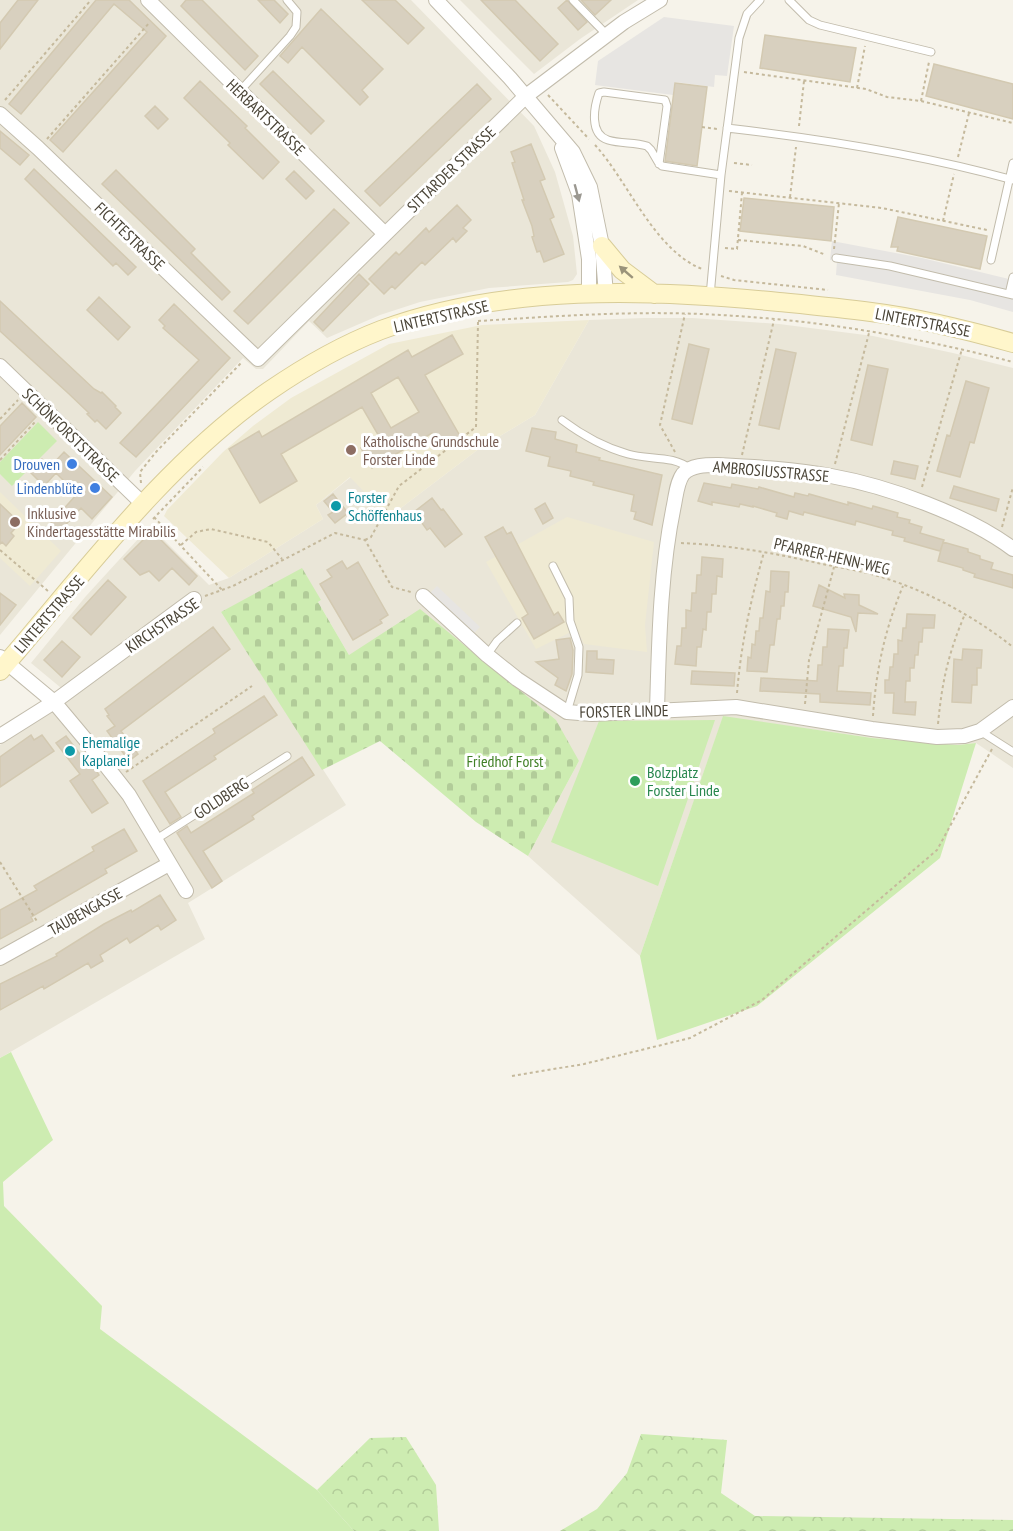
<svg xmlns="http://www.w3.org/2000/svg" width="1013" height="1531" font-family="'PT Sans Narrow',sans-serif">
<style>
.residential{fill:#eae6d8}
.education{fill:#efead3}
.grass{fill:#cdecb1}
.forest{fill:url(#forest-crowns)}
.cemetery{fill:url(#cemetery-stones)}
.parking{fill:#e7e5e2}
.building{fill:#d8d0bf;stroke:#d3c9b1;stroke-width:1.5;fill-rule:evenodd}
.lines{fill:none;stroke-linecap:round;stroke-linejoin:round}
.lane-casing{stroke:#c2bcac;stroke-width:9}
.street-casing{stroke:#c2bcac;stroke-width:16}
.secondary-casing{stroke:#d8cc98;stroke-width:20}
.path{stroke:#c5b99c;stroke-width:2;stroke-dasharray:3 3;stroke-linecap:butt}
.lane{stroke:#fff;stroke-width:7}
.street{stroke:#fff;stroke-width:14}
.secondary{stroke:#fff6cb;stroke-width:18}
.oneway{fill:#9b9891}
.oneway2{fill:#9b947a}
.education-dot{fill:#8d6e63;stroke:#fff;stroke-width:2}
.shop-dot{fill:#3f7fe0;stroke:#fff;stroke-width:2}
.culture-dot{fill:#0f9aa8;stroke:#fff;stroke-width:2}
.leisure-dot{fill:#2e9e5b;stroke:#fff;stroke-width:2}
.labels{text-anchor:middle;stroke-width:6;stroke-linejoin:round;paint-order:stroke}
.street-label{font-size:16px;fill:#4a4437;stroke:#fff}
.education-label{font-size:16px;fill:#785e54;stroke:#fff;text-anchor:start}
.shop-label{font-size:16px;fill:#366cbe;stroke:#fff;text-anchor:end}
.culture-label{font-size:16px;fill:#0d838f;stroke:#fff;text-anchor:start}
.park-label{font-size:16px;fill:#418026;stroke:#fff}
.leisure-label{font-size:16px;fill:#27864d;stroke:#fff;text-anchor:start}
</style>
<defs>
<pattern id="forest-crowns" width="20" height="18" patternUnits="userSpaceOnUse" patternTransform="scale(1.5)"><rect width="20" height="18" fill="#cdecb1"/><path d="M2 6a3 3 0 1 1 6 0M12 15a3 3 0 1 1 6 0" fill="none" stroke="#b2cc99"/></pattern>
<pattern id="cemetery-stones" width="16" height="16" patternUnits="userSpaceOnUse" patternTransform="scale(1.5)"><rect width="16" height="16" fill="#cdecb1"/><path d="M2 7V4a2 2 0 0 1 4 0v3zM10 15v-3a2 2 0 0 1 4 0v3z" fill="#b2cc99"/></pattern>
</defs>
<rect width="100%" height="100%" fill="#f6f3ea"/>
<path class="residential" d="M0,0H411L534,126L555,172L573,236L577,274L573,280L568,282L489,288L420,302L380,315L327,338L309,321L263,369H256L243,358L135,471L0,635Z
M460,0H638L580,39L534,74Z
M644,318H692L779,324L873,336L953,353L1013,368V768L976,743L958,745L872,738L723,717L640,956L528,856L579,761L349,655L318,602L321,600L221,612L346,805L188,903L205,939L0,1058V745L72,697L31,663L86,596L150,526L209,585L229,578L323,519L316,505L351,477L389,517L480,448L535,415L589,320Z"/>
<path class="education" d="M589,320L535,415L480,448L389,517L350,477L316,505L323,519L229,578L164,516L167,510L223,452L253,426L291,398L389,344L482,325Z
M0,492L61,551L30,586L0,558Z
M567,517L654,542L645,625L647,652L584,644L577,629L536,649L486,562Z"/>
<path class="grass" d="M38,422L57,441L12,486L0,474V462Z
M723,716L872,738L958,745L976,743L940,858L757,1006L657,1040L640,956Z
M715,720L658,886L551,842L599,721Z
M11,1052L53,1140L3,1182L4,1206L102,1306L100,1329L317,1490L354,1531H0V1058Z"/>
<path class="forest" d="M641,1434L727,1440L721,1493L755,1516L1013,1520V1531H560L597,1509L627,1473Z
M406,1437L436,1485L439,1531H354L317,1490L370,1438Z"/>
<path class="cemetery" d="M302,568L321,600L318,602L349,655L420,609L556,720L579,761L528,856L476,822L380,741L322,770L221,612Z"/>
<path class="parking" d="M664,17L734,26L727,76L715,75L714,87L675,82L673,95L595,85L598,61Z
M832,241L922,258L1013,280V312L970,300L836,275L837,261L830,260Z
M437,586L480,627L472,635L429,594Z"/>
<path class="building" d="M18,0H38L0,49V23Z
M96,0H129L166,36L63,152L50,140L147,32L114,4L21,114L9,104Z
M186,0H202L258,56L245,70L181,6Z
M258,0H274L288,14L280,23Z
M362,0H395L424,28L408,44Z
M481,0H515L558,44L540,61Z
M567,0L587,22L578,30L558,8Z
M581,0H611L595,15Z
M321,9L383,69L362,90L368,97L360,105L302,47L288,63L280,56Z
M765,35L856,48L850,82L760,68Z
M934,64L1013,84V119L926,96Z
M273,71L324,121L311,134L260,84Z
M200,81L247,126L245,128L279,162L263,179L228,145L230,143L184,98Z
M675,83L707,87L697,166L665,161Z
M477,84L491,99L380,206L365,191Z
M155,106L168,119L158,129L145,116Z
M0,131L29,155L20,165L0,148Z
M531,144L545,179L540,181L554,217L550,219L564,254L544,262L540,251L537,252L532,237L534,236L532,226L522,200H524L512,163L515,162L511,152Z
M34,169L136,267L128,275L116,263L113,266L25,179Z
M116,170L195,249L191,253L230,292L222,300L102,184Z
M294,171L314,191L306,199L286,179Z
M744,198L834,207L831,241L740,231Z
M457,205L471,220L463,228L467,231L456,242L453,238L425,265L422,262L395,289L392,286L384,294L369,279L396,252L399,255L426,228L429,232Z
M334,209L349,223L248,324L234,311Z
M898,217L987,236L980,269L897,251L898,247H891Z
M359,274L369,284L323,331L314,322Z
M99,297L130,327L118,340L87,310Z
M0,301L94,389L101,393L102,392L116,406L115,407L121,413L106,429L97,420L95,422L87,414L89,413L68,393L0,331Z
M174,304L230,358L136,457L120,443L199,360L163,328L165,326L159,320Z
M452,335L463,354L425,375L460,436L440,447L432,433L372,468L361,448L380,438L362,407L281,454L297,481L260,503L229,449L259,431L262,437L408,350L412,357ZM398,377L419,412L391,428L371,393Z
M689,344L709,349L692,424L672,419Z
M776,349L796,353L779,429L759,425Z
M868,365L888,369L872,445L851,440Z
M966,381L989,388L974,443L970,442L960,477L937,471L947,435L950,436Z
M22,403L36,417L0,455V426Z
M532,428L556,432L555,439L577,445L576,452L600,458L599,460L662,475L652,525L634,519L636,512L631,511L634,495L593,485L594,482L570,476L571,471L548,466L550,457L526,451Z
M64,452L112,497L92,519L81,508L60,531L51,523L77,494L56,473L44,486L30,472L42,459L50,467Z
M894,461L918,466L915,479L891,474Z
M704,483L731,488L732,484L758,489L759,487L794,497L795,493L808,496L809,494L848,505V502L872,509L873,506L898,513L897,517L910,520L909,523L922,527L920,533L944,540L940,551L904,541L905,538L892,535L893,531L856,521L855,525L804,512L803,515L789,511L787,519L776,516L777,513L753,506V507L740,504L739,507L712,502V505L698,501Z
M954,486L999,499L996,511L950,498Z
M333,494L348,513L335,523L328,515L333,512L324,501Z
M432,498L441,510L443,509L462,534L445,547L430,528L427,530L414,512Z
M545,503L553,518L543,524L535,509Z
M0,504L20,523L11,533L14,536L6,546L2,542L0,544Z
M503,527L507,534L511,532L554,615L558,612L564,622L534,639L522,618L528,614L485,537Z
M152,531L197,576L189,585L172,568L159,581L149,571L140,575L124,559Z
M943,542L968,549V552L980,556V559L993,563L991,569L1013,575V588L974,577L975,574L963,570V568L938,561Z
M702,557L723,559L722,577L717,576L716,594H712L711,612H707L706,630L703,629L701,647H697L696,666L675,664L677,646H681L682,628H686V610L691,611L692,593H696L697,575H701Z
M342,561L347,569L358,562L388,615L380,620L382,623L353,640L320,584L332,577L327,570Z
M771,571L789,572L788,592H785L784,606H781L780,619H777L774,645H770L767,672L747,671L748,657L751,658L752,644L755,645L756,631H759L760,618H763L766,591L770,592Z
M108,580L126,597L91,635L73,618Z
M819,585L845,598L844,594L859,595V605L878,614L858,613L856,632L851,617L813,606Z
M0,593L16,605L0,625Z
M907,614L935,615L934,628H923L922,642H919L918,655H915L914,668H910V681H906L905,702H916L915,715L893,713L894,693H885V680H889L890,667H893L894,654H898V640L902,641L903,628H906Z
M213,627L230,649L121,731L138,754L129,761L107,731L115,726L107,716L109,715L105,709Z
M828,629L849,630L847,648H844L843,666H839L837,691L871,693L870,705L820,702V694L760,691L761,678L817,681L818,665H822L823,647H827Z
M570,638L573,650L572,674L566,691L555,685L558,678L536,662L559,659L556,640Z
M62,641L80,657L62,677L44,660Z
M963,649L982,650L981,668H977V685H972L971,703L952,702L954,659L962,660Z
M587,651H597V659L614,660L613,674L586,672Z
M692,671L735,673L734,686L691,684Z
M264,696L277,715L214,756L216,759L165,792L181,817L170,824L143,781L215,733L213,729Z
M31,735L34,740L42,735L54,751L0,787V757Z
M66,736L90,767L93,765L99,775L92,780L108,803L92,813L70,781L80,774L56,743Z
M302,757L314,775L252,816L254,819L203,851L222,881L212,888L177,833L187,826L191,833L254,793L252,790Z
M124,829L137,851L105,869L107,873L31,917L33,921L0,939V910L37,890L34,886L94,851L92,847Z
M160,895L176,920L161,930L158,925L130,943L127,938L100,955L103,961L91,968L88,963L44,989L43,986L0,1010V984L57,956L56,954L104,924L131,910L132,912Z"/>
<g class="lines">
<defs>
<path id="lane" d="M573,0L607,35
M789,0L809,20L820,25L931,52
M240,91L290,36L296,27L297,12L287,0
M727,128C823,139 920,154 1013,180
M659,164L667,106L665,100L604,92L599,93C594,107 589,134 608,140C621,144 634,142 647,146L651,150L658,162L662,166L721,175
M836,258L890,266L1013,295
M991,260L1013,163
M1009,294L1013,277
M710,296L721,175L739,38L747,14L760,0
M562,420C582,435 603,447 628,454C648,460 674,455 690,469
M553,566L569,598L570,621L579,647L578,675L567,712
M487,655L497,641L517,623
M980,731L1013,752
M155,840L287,756"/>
<path id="street" d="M148,0L384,233
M436,0L510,78L573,152L590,187L602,246L606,294
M0,114L38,148L258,359L526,96L624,22L660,0
M562,148L579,194L589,259V295
M0,366L143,504
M423,596L487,655L517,679L567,712L592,714L736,707L872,729L937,737L964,736L980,731L1013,707
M0,657L54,702L85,739L129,795L186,891
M657,711C659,642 660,572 674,505C676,495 677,482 683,474C691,465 706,465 717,465C755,467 794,469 831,476C887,486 968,515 1013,549
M0,736L54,702L194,599
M0,958L169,864"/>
<path id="secondary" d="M602,246L622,270L654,294
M0,671C82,576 165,463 269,391C304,367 342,345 381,330C504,284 650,289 779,302C809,305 840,308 871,312C919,318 967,330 1013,343"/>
</defs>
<use href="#lane" class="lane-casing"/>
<use href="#street" class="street-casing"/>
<use href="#secondary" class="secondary-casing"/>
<path class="path" d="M744,72L866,89L887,97L921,101L1013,123
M857,88L865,46
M548,95L589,139
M5,100L91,0
M921,101L929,62
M799,126L804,81
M702,127L717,129
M47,139L150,22
M595,145C628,181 654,250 702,269
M958,157L969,113
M734,163L752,165
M729,191L882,208L987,230
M790,197L796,147
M943,221L954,174
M738,240L803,246L826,255
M725,248L737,249L742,193
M834,249L839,203
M721,276L734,280L828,290
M478,321C559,316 639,310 720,315C819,320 917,337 1013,362
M0,419L18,400
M675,452L660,425L685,314
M742,455L774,320
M0,460L35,422
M835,464L869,333
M141,483L140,472L156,452L241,363
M922,487L962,349
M154,517L223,591
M153,519L203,467
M1002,527L1013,487
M365,540L371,537L399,486L476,427L478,322
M681,543C728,545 775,553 822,564C838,567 855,570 871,574C922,588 971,614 1013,647
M181,545L196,532L211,529L268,542L282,559
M0,550L48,591
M205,596L233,586L335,533L365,540L392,587L411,592
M737,693C741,644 751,599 764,552
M805,704L809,660L834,567
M873,716C876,670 885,629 903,586
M938,724C942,682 948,654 965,614
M126,772L252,686
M0,862L38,923
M512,1076L584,1064L690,1038L762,1000L937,850L992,749"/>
<use href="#lane" class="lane"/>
<use href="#street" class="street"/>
<use href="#secondary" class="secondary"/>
</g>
<defs><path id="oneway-solid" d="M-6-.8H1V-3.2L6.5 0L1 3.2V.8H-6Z" transform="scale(1.5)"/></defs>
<use class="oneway" href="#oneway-solid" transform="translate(577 193) rotate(75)"/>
<use class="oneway2" href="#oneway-solid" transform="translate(626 272) rotate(-139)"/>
<g class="education-dot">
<circle cx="351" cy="450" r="6"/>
<circle cx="15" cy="522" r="6"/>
</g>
<g class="shop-dot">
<circle cx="72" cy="464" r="6"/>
<circle cx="95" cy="488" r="6"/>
</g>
<g class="culture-dot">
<circle cx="336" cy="506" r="6"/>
<circle cx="70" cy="751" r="6"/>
</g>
<circle class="leisure-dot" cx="635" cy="781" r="6"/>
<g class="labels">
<g class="street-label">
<text transform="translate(266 117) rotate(44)" y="6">HERBARTSTRASSE</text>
<text transform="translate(451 169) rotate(-44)" y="6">SITTARDER STRASSE</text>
<text transform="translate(130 236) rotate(44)" y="6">FICHTESTRASSE</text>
<text transform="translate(441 316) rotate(-13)" y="6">LINTERTSTRASSE</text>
<text transform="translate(923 322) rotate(11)" y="6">LINTERTSTRASSE</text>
<text transform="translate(71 435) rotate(44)" y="6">SCHÖNFORSTSTRASSE</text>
<text transform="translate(771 471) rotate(5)" y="6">AMBROSIUSSTRASSE</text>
<text transform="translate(832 556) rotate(13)" y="6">PFARRER-HENN-WEG</text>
<text transform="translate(49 614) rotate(-49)" y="6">LINTERTSTRASSE</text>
<text transform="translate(162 625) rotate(-34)" y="6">KIRCHSTRASSE</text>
<text transform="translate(624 711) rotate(-1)" y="6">FORSTER LINDE</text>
<text transform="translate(221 798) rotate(-33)" y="6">GOLDBERG</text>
<text transform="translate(85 911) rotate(-29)" y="6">TAUBENGASSE</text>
</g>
<g class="education-label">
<text x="363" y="447">Katholische Grundschule<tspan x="363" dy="18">Forster Linde</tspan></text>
<text x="27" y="519">Inklusive<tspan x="27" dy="18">Kindertagesstätte Mirabilis</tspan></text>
</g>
<g class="shop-label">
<text x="60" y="470">Drouven</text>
<text x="83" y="494">Lindenblüte</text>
</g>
<g class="culture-label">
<text x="348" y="503">Forster<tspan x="348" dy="18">Schöffenhaus</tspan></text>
<text x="82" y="748">Ehemalige<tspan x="82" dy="18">Kaplanei</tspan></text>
</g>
<g class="park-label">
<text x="505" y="767">Friedhof Forst</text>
</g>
<g class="leisure-label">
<text x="647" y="778">Bolzplatz<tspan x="647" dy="18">Forster Linde</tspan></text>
</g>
</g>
</svg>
